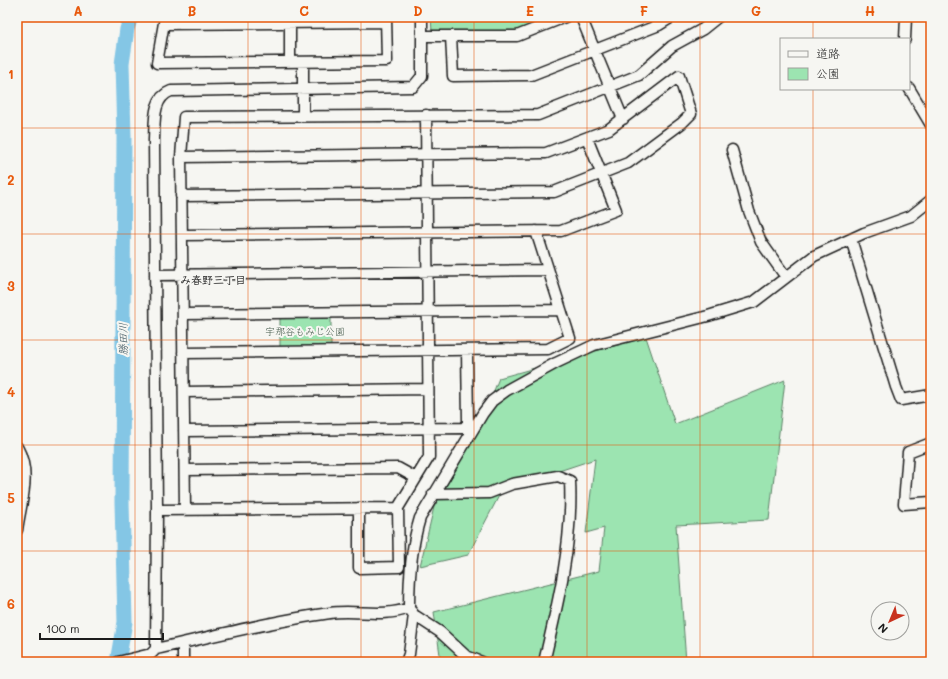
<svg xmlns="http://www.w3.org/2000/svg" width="948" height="679" font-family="Mali,'Klee One',sans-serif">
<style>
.green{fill:#9ce4b1;stroke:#5c8066}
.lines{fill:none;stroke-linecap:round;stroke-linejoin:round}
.river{stroke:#84c6e5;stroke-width:15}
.minor-casing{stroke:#1c1c1c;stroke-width:13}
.minor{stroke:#f6f6f2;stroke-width:10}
.grid{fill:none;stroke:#e8590c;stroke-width:1;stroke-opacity:0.55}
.labels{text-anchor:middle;stroke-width:4;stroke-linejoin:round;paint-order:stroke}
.park-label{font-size:10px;fill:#425849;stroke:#f6f6f2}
.neighbourhood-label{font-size:11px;font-weight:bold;fill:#1c1c1c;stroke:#f6f6f2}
.water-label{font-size:11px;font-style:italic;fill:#405862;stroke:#f6f6f2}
.neatline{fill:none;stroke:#e8590c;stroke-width:1.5}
.grid-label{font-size:13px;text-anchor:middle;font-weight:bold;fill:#e8590c}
</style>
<rect width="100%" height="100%" fill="#f6f6f2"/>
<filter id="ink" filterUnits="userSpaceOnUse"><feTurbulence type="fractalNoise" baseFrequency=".025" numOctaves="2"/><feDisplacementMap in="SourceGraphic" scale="8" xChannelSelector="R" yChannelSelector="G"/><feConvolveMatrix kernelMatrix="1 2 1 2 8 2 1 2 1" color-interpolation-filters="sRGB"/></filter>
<g filter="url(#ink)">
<path class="green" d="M431,17H550L517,31L432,32Z
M280,315H331V347H280Z
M646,337L675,424L785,380L769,520L676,525L686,662H441L434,612L599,571L604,528L586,533L595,459L502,490L468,555L420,566L434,507L478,431L499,378Z"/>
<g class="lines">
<path class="river" d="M118,662L125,622L122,502L124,136L122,64L127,29L131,17"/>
<defs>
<path id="minor" d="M165,17L157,63L387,61L386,17
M290,17V62
M581,17L623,119
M164,24L386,22
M422,36H517L565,17
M451,36L453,76L531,75L659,25L672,17
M905,39L906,17
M303,62V116
M909,88L931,125
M732,150L749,211L761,242L786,277
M181,157L546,153L609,129L679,76L691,114L682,123L628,163L554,192L181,196
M182,235L561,231L616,210L587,138
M851,239L896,387L901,400L931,395
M155,275L548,270
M183,314L561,310
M183,353L548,349L570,338L536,231
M184,392L428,389
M184,431L464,428L468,423L467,350
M931,443L908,452L904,504L931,502
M17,447C32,474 21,501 17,530
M185,470L398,468L416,478
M433,494L489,493L512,484L558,476L570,481C573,541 558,604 544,662
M359,508V568L399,567L398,508L429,457L426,115
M185,509L181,157L184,117L538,115L639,75L672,46L703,29L718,17
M157,510L398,508
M414,615L440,632L466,656L482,662
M156,649L157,510L154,140C155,122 152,98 171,91L413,87L422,76V17
M118,662L151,654L156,649C214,636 272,621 330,613C356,609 383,618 409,608C409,578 411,547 420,518L483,413L492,401L507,390L556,363L594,345L708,316L754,302L814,256L864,233L911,216L931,200
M183,662V643
M406,662L409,654L414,615L411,611"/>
</defs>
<use href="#minor" class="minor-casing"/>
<use href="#minor" class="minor"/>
</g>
</g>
<path class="grid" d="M135,17V662M248,17V662M361,17V662M474,17V662M587,17V662M700,17V662M813,17V39M813,89V662M17,128H931M17,234H931M17,340H931M17,445H931M17,551H931"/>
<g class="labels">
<g class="park-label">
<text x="305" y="335">宇那谷もみじ公園</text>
</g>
<g class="neighbourhood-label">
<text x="213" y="284">み春野三丁目</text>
</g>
<g class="water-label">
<text transform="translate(123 339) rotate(-90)" y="4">勝田川</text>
</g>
</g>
<rect width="948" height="679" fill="none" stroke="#f6f6f2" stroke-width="44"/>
<rect x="780" y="38" width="130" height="52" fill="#f6f6f2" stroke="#9f9f9c"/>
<rect x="788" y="51" width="20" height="6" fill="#f6f6f2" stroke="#9f9f9c"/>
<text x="816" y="58" font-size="12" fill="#1c1c1c">道路</text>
<rect x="788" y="68" width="20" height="12" fill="#9ce4b1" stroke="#9f9f9c"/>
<text x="816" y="78" font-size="12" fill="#1c1c1c">公園</text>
<g transform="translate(890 621) rotate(224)"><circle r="19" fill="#f6f6f2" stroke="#9f9f9c"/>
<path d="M0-3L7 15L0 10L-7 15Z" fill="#c8321e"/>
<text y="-6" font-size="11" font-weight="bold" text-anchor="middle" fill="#1c1c1c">N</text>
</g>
<path d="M40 633v6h123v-6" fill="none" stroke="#1c1c1c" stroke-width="2"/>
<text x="46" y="633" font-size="12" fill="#1c1c1c" stroke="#f6f6f2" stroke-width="3" paint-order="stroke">100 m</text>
<rect x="22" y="22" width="904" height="635" class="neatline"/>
<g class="grid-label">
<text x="78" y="16">A</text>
<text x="192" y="16">B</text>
<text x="304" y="16">C</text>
<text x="418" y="16">D</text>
<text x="530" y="16">E</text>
<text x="644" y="16">F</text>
<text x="756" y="16">G</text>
<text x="870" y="16">H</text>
<text x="11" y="79">1</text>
<text x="11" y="185">2</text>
<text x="11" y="291">3</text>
<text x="11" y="397">4</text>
<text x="11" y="503">5</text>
<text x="11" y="609">6</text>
</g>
</svg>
